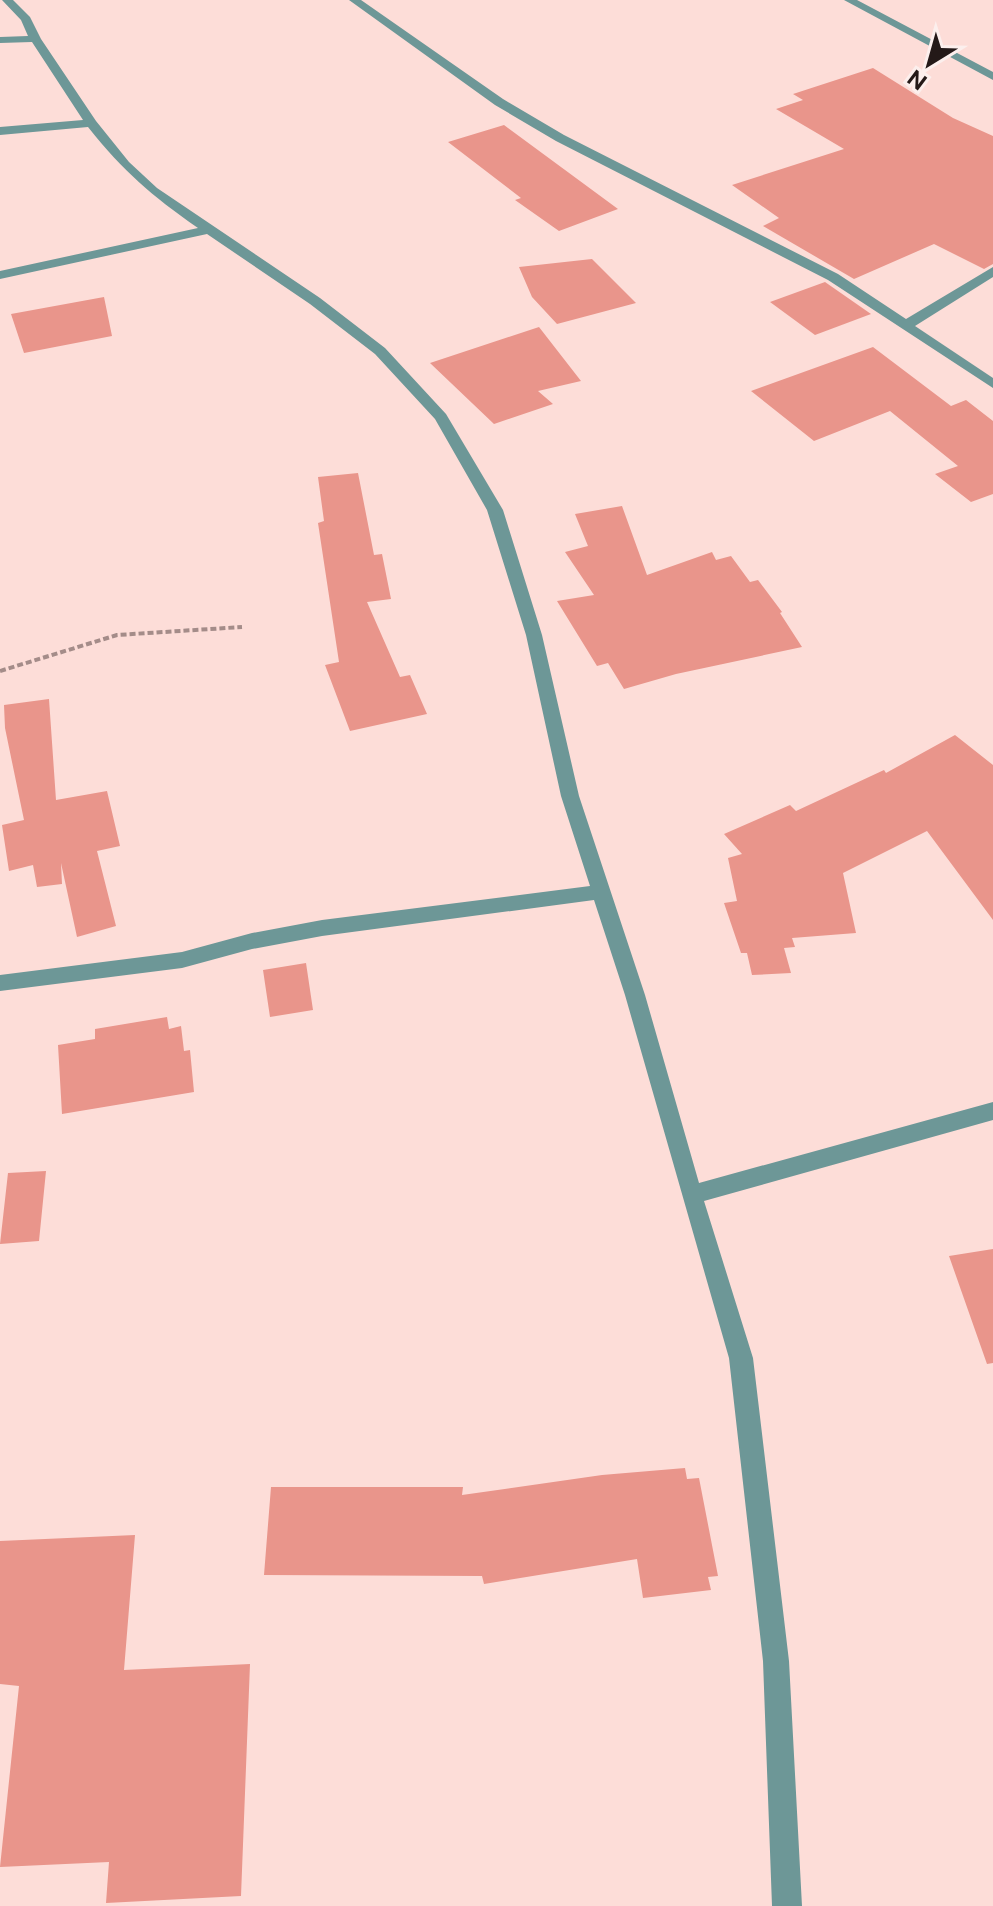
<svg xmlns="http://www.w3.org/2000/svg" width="993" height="1906" font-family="'Public Sans',sans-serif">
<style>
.building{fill:#e9958b}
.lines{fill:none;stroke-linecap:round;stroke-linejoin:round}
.path{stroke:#a48c89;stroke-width:4;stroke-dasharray:6 3;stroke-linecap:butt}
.minor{fill:#6d9797;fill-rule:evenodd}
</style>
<rect width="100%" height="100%" fill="#fdddd8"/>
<path class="building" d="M873,68L953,118L993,136V264L984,269L934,244L854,279L763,226L779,218L732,185L844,149L776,109L803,100L793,94Z
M504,125L618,209L559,231L515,200L521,198L448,142Z
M592,259L636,303L557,324L532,297L519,267Z
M825,282L871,314L815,335L770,302Z
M104,297L112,336L24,353L11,314Z
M539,327L581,381L538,391L553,404L494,424L430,363Z
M873,347L951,406L966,400L993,421V494L971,502L935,474L958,466L890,411L814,441L751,391Z
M358,473L374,555L382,554L391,599L367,602L400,677L410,675L427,714L350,731L325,665L339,662L318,523L324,521L318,477Z
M622,506L647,575L712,552L716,560L731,556L750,582L758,580L782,612L780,613L802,647L676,674L624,689L608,663L597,666L557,601L594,595L565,552L588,546L575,514Z
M49,699L56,800L107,791L120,846L97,851L116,926L77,937L61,863L62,884L37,887L33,865L9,871L2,825L24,820L5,728L4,705Z
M955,735L993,765V920L927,831L843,873L856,933L792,938L795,947L784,948L791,973L752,975L747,953H741L724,903L737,901L728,858L742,854L724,834L790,805L796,811L884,770L886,773Z
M306,963L313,1010L270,1017L263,970Z
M167,1017L169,1029L181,1026L184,1051L190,1050L194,1092L62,1114L58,1045L95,1039V1029Z
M46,1171L39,1241L0,1244L8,1173Z
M993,1249V1363L987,1364L949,1256Z
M685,1468L687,1479L699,1478L718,1576L708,1577L711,1590L643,1598L637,1559L484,1584L482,1576L264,1575L271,1487H463L462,1495L602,1475Z
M135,1535L124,1670L250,1664L241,1896L106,1903L109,1862L0,1867L19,1686L0,1684V1541Z"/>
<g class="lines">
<path class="path" d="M0,671L117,635L242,627"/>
<path class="minor" d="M2,0H13L30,17L41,39L96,121L129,162L157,188L320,298L385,348L446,414L503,510L542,635L579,796L645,995L699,1183L993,1102V1120L704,1201L753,1358L789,1661L802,1906H772L763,1661L729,1358L625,995L594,900L322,936L252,949L182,968L0,991V975L182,952L252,933L322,920L590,886L561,796L526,635L487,510L435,419L375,354L310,304L207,234L0,279V271L198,228C151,195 124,172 88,127L0,135V127L83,120L32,42L0,43V37L28,36L21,20Z
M349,0H361L503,99L564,135L838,274L906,319L993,267V277L915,326L993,378V388L828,280L556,141L495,105Z
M844,0H857L993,72V80Z"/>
</g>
<g transform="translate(929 64) rotate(217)" stroke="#fcefed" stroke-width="6" paint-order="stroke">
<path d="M0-6L14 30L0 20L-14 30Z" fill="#241918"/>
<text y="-12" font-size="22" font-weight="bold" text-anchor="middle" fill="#241918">N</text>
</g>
</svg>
